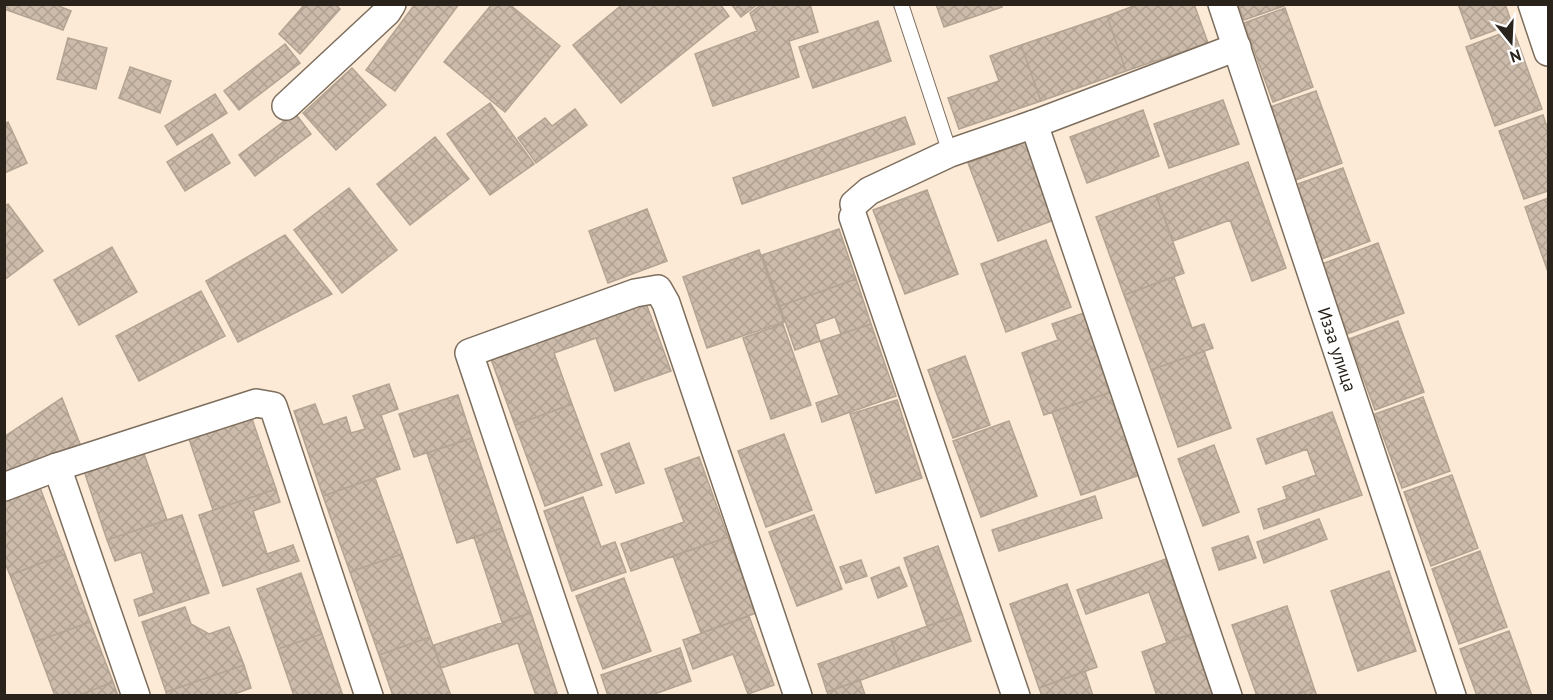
<svg xmlns="http://www.w3.org/2000/svg" width="1553" height="700" font-family="'PT Sans',sans-serif">
<style>
.building{fill:url(#building-cross-hatch);stroke:#b3a391;stroke-width:1.5}
.lines{fill:none;stroke-linecap:round;stroke-linejoin:round}
.service-casing{stroke:#7d6e5d;stroke-width:16}
.minor-casing{stroke:#7d6e5d;stroke-width:30}
.service{stroke:#fff;stroke-width:14}
.minor{stroke:#fff;stroke-width:27}
.labels{text-anchor:middle;stroke-width:5;stroke-linejoin:round;paint-order:stroke}
.street-label{font-size:18px;fill:#29231c;stroke:#fff}
</style>
<defs>
<pattern id="building-cross-hatch" width="8" height="8" patternUnits="userSpaceOnUse" patternTransform="scale(1.5)"><rect width="8" height="8" fill="#cba"/><path d="M0 0l8 8M0 8l8-8" fill="none" stroke="#afa092"/></pattern>
</defs>
<rect width="100%" height="100%" fill="#fcead7"/>
<path class="building" d="M4,4H54L71,11L63,30L4,9Z
M305,4H335L340,9L300,54L279,34Z
M415,4H459L395,91L366,70Z
M492,4H509L560,46L505,112L444,62Z
M623,4H720L729,16L621,103L573,45Z
M731,4H758L741,17Z
M762,4H810L818,32L789,41L799,77L713,106L695,54L757,31L750,13Z
M936,4H1001L1002,7L944,27Z
M1139,4H1194L1208,43L1126,71L1107,16Z
M1238,4H1284V6L1244,20Z
M1458,4H1505L1512,24L1471,39Z
M1285,8L1313,87L1273,102L1244,23Z
M1107,16L1126,71L1041,101L1021,45Z
M878,21L891,61L813,88L799,47Z
M1513,29L1542,109L1495,126L1466,47Z
M68,38L107,48L96,89L57,79Z
M285,44L300,63L239,110L224,91Z
M1021,45L1041,101L959,129L948,98L999,81L990,56Z
M130,67L171,81L160,113L119,98Z
M352,68L386,105L336,150L303,113Z
M1316,91L1342,163L1293,181L1267,108Z
M215,94L227,113L177,145L165,126Z
M1223,100L1239,144L1169,168L1154,124Z
M490,103L534,164L490,195L447,134Z
M575,109L587,125L536,163L518,138L545,118L552,126Z
M1143,110L1159,156L1087,183L1070,137Z
M295,113L311,134L255,176L239,155Z
M1543,115L1548,130V191L1524,199L1499,131Z
M905,117L915,144L742,204L733,178Z
M8,122L27,163L4,173V124Z
M212,134L230,163L185,191L167,162Z
M435,137L469,179L410,225L377,184Z
M1025,142L1054,220L998,241L968,163Z
M1248,162L1286,268L1252,281L1230,220L1173,241L1156,195Z
M1343,168L1370,241L1319,260L1292,186Z
M349,188L397,250L342,293L294,230Z
M927,190L958,274L905,294L873,210Z
M1156,195L1184,273L1124,295L1096,217Z
M1548,198V272L1525,207Z
M8,204L43,251L4,280V207Z
M647,209L667,261L608,283L589,231Z
M839,229L856,279L780,306L762,255Z
M285,235L332,294L238,342L206,281Z
M1046,240L1071,307L1006,332L981,264Z
M1378,243L1404,313L1347,334L1322,264Z
M112,247L137,292L79,325L54,280Z
M759,250L784,322L707,348L683,277Z
M1174,277L1192,328L1204,324L1213,348L1151,370L1124,295Z
M856,279L871,324L841,334L835,317L815,324L820,341L795,350L780,306Z
M201,291L225,336L139,381L116,336Z
M643,295L671,371L615,391L596,338L554,353L572,404L515,425L488,351Z
M1084,313L1111,392L1044,415L1022,353L1058,340L1052,324Z
M1398,321L1424,392L1375,410L1349,339Z
M783,324L811,405L771,419L743,338Z
M871,324L896,396L822,422L816,403L839,395L820,341Z
M1204,351L1231,428L1178,447L1151,370Z
M965,356L990,425L953,438L928,370Z
M389,384L398,409L381,415L400,469L323,496L294,411L315,404L323,425L346,417L351,433L365,429L353,396Z
M1111,392L1140,475L1081,495L1052,412Z
M458,395L472,438L414,457L399,414Z
M1423,397L1450,471L1402,488L1375,414Z
M62,398L82,449L4,479V437Z
M897,400L922,478L876,493L850,414Z
M572,404L602,485L545,506L515,425Z
M1332,412L1362,495L1264,529L1258,509L1287,499L1283,487L1316,475L1307,449L1266,464L1257,439Z
M251,416L276,489L213,510L188,436Z
M1009,421L1037,496L981,517L953,441Z
M784,434L812,510L766,527L738,451Z
M472,438L502,528L457,543L427,453Z
M629,443L644,483L616,493L601,454Z
M141,445L167,520L107,540L82,465Z
M1214,445L1239,512L1203,526L1178,459Z
M699,457L728,537L631,571L621,544L684,522L665,469Z
M1452,475L1478,548L1431,566L1404,492Z
M375,478L402,554L350,572L323,496Z
M39,485L65,554L10,575L4,561V498Z
M276,489L280,502L253,511L267,554L293,545L299,561L223,586L199,515Z
M1095,496L1102,518L999,551L992,530Z
M583,497L601,547L615,542L626,572L572,591L544,511Z
M182,515L209,593L139,616L134,600L154,593L141,552L115,561L107,540Z
M814,515L842,589L797,606L769,532Z
M1319,519L1327,539L1264,563L1257,542Z
M502,528L531,613L502,622L474,537Z
M1248,536L1256,558L1219,570L1212,548Z
M728,537L756,613L701,633L673,556Z
M938,546L962,614L927,626L904,558Z
M1480,551L1507,627L1459,644L1432,569Z
M65,554L90,622L35,642L10,575Z
M402,554L430,637L379,655L350,572Z
M1166,559L1191,634L1167,643L1149,592L1086,614L1077,590Z
M861,560L867,576L846,583L840,567Z
M899,567L907,586L878,598L871,578Z
M1389,571L1416,651L1358,671L1331,591Z
M301,573L322,634L278,649L257,589Z
M624,578L651,651L603,669L576,596Z
M1067,584L1097,667L1039,688L1010,604Z
M1287,606L1314,688L1294,696H1257L1232,625Z
M185,607L191,624L209,634L229,627L244,665L166,692L142,622Z
M531,613L558,696H536L518,643L441,668L434,645Z
M962,614L971,641L900,666L891,639Z
M749,616L774,685L748,694L733,654L693,669L683,640Z
M90,622L113,682L77,696H55L35,642Z
M1509,631L1532,696H1477L1460,649Z
M322,634L343,696H294L278,649Z
M1191,634L1213,696H1157L1142,652Z
M430,637L451,696H393L379,655Z
M891,639L900,666L827,692L818,664Z
M680,648L691,681L649,696H608L601,675Z
M244,665L251,688L229,696H167L166,692Z
M1085,671L1093,696H1042L1039,688Z
M860,680L865,695L829,696L827,692Z
M113,682L118,696H77Z
M1314,688L1317,696H1294Z"/>
<g class="lines">
<defs>
<path id="service" d="M901,4L950,153"/>
<g id="minor">
<path id="s1" d="M1222,4L1452,696"/>
<path d="M1532,4L1548,52"/>
<path d="M286,106L387,12L392,4"/>
<path d="M1034,124L1228,696"/>
<path d="M854,204L869,191L950,153L1034,124L1237,47"/>
<path d="M853,217L1016,696"/>
<path d="M57,467L136,696"/>
<path d="M4,487L57,467L256,403L273,406L369,696"/>
<path d="M584,696L469,353L635,293L658,289L666,303L798,696"/>
</g>
</defs>
<use href="#service" class="service-casing"/>
<use href="#minor" class="minor-casing"/>
<use href="#service" class="service"/>
<use href="#minor" class="minor"/>
</g>
<g class="labels">
<g class="street-label">
<text dy="6" stroke="none"><textPath href="#s1" startOffset="364">Изза улица</textPath></text>
</g>
</g>
<rect width="1553" height="700" fill="none" stroke="#29231c" stroke-width="12"/>
<g transform="translate(1511 42) rotate(162)" stroke="#ffffff" stroke-width="4.5" paint-order="stroke">
<path d="M0-4.5L10 22L0 15L-10 22Z" fill="#29231c"/>
<text y="-9" font-size="16" font-weight="bold" text-anchor="middle" fill="#29231c">N</text>
</g>
</svg>
